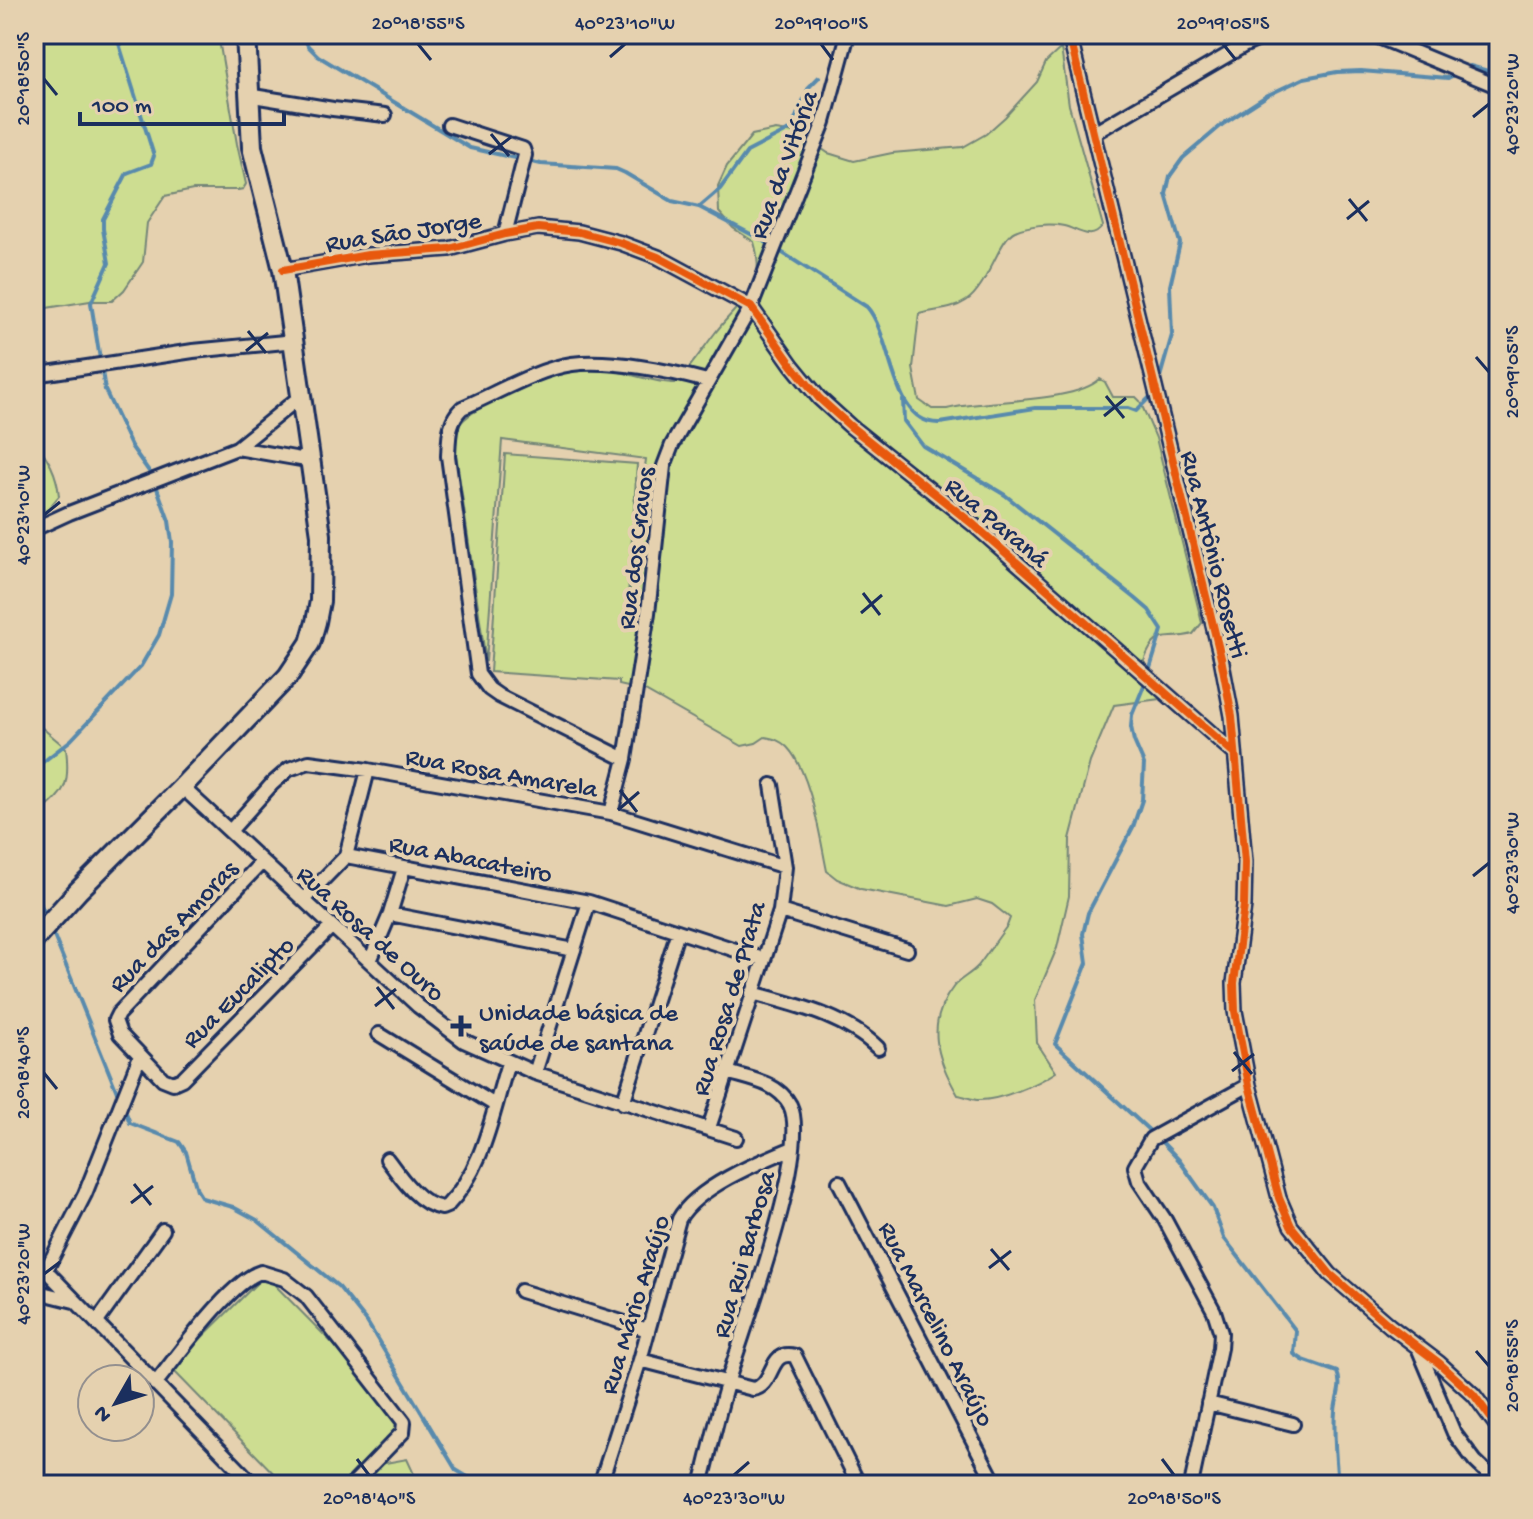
<svg xmlns="http://www.w3.org/2000/svg" width="1533" height="1519" font-family="'Gochi Hand',sans-serif">
<style>
.green{fill:#cddd91;stroke:#748678;stroke-width:2}
.lines{fill:none;stroke-linecap:round;stroke-linejoin:round}
.stream{stroke:#588aad;stroke-width:4}
.minor-casing{stroke:#1b2f5e;stroke-width:18}
.secondary-casing{stroke:#1b2f5e;stroke-width:24}
.minor{stroke:#e5d1af;stroke-width:12}
.secondary{stroke:#e5d1af;stroke-width:18}
.cycleway-casing{stroke:#e5d1af;stroke-width:13}
.cycleway{stroke:#e8590c;stroke-width:8}
.ticks{fill:none;stroke:#1b2f5e;stroke-width:3}
.poi-dot{fill:#1b2f5e;stroke:#e5d1af;stroke-width:3}
.labels{text-anchor:middle;stroke-width:8;stroke-linejoin:round;paint-order:stroke}
.street-label{font-size:26px;fill:#1b2f5e;stroke:#e5d1af}
.poi-label{font-size:26px;fill:#1b2f5e;stroke:#e5d1af;text-anchor:start}
.neatline{fill:none;stroke:#1b2f5e;stroke-width:3}
.ticks-label{font-size:20px;text-anchor:middle;fill:#1b2f5e}
</style>
<rect width="100%" height="100%" fill="#e5d1af"/>
<filter id="ink" filterUnits="userSpaceOnUse"><feTurbulence type="fractalNoise" baseFrequency=".0125" numOctaves="2"/><feDisplacementMap in="SourceGraphic" scale="16" xChannelSelector="R" yChannelSelector="G"/><feConvolveMatrix kernelMatrix="1 2 1 2 8 2 1 2 1" color-interpolation-filters="sRGB"/></filter>
<g filter="url(#ink)">
<path class="green" d="M34,34H218L237,144L246,184L243,189L238,190H193L165,196L147,223L143,262L124,290L112,301H90L34,310Z
M1061,48L1069,105L1103,226C1099,231 1095,235 1088,234C1080,233 1072,228 1064,226C1049,223 1029,225 1015,231C999,238 988,287 966,301C951,311 935,309 919,314L913,368L919,400L932,409H947C984,399 1072,404 1100,379L1105,382L1113,397H1136L1140,401L1156,438L1202,623L1193,634C1165,642 1157,627 1144,661L1151,678L1168,698L1114,705L1090,762L1070,839L1069,896L1057,948L1035,1000L1037,1043L1056,1072C1038,1084 1000,1101 977,1100C971,1099 964,1096 958,1095C936,1058 925,1023 954,986C961,978 971,974 978,966C988,953 997,939 1007,926L1010,918L992,904L977,899L949,906L861,889L837,879L827,871C820,838 811,772 787,747C780,740 774,739 765,737L756,743L742,746L645,691L619,685V681L490,672L505,454L637,464L627,611L646,459L502,440L486,662L454,440C455,436 455,431 457,428C470,404 558,369 585,368C616,366 646,383 676,383C691,367 702,350 715,333C740,300 768,289 754,242L733,228L719,212L718,186L727,166L752,135L776,130L800,134L828,153L854,161L892,153L963,147L986,134L1005,117L1037,82L1046,62Z
M34,439C48,458 57,473 59,496L49,508L34,518Z
M34,721L66,748C71,791 63,792 34,819Z
M265,1275L411,1423L347,1485H285L171,1368Z
M407,1459L414,1474L410,1485H361L380,1464Z"/>
<g class="lines">
<path class="stream" d="M303,34L308,46L318,56L470,148L541,164L616,169L625,173L672,201L699,207L764,241L867,307C894,338 890,425 940,423L1035,408H1128L1136,411L1152,395
M700,206L720,189L747,152L791,129L809,87L819,77
M1158,384L1172,335L1170,286L1180,243L1166,194L1170,176L1183,158L1223,124L1268,95L1304,78L1337,72L1361,71L1448,78L1470,66L1499,74
M903,400L904,421L923,446L1005,495L1135,598L1149,610L1162,630L1147,678L1132,715L1131,727L1134,741L1144,764L1142,800L1133,827L1088,913L1083,934L1087,963L1055,1044L1152,1133
M34,769L71,740L141,666L159,635L171,594L172,542L169,521L153,477L131,446L105,390L91,303L109,263L103,229V219L127,173L151,164L154,156L116,34
M34,889L47,919
M52,931L119,1097
M123,1105L130,1123L179,1142L186,1152L197,1190L202,1198L233,1207L257,1220L339,1287L367,1322L456,1470L481,1485
M1159,1139L1179,1160L1213,1208L1224,1238L1296,1331L1294,1354L1303,1360L1337,1372C1343,1386 1336,1397 1335,1411C1333,1435 1336,1461 1338,1485"/>
<defs>
<path id="minor" d="M1069,34L1221,658L1232,716L1245,862L1244,906L1234,983L1235,1011L1249,1085L1279,1198L1291,1226L1330,1274L1390,1326L1439,1363L1474,1395L1499,1429
M1371,34L1499,87
M247,95L333,109L385,115
M449,125L523,149L525,155L505,234
M1094,133L1243,46L1270,34
M283,270L368,255L449,249L505,234L538,228L579,232L621,243L658,257L751,307L792,365L819,398L850,426L974,525L1234,753
M34,375L193,351L295,341
M237,448L312,461
M34,529L69,513L237,448L301,396
M625,759L499,696L489,689L478,674L448,456C449,438 448,421 462,408C495,394 537,369 572,364C610,359 670,371 707,381
M182,787L418,1006L464,1041L535,1073L736,1138
M611,813L625,759L648,613L664,466L672,445L751,307L824,122L848,34
M231,830L272,784L289,769L309,762L368,770L611,813L785,867
M346,856L589,902L763,959
M262,862L118,1014L115,1020L120,1034L163,1079L173,1083L182,1079L332,926
M304,899L346,856L368,770
M780,911L907,950
M390,914L574,950
M370,961L390,914L404,868
M752,993C796,1005 845,1016 878,1048
M379,1034L495,1105
M535,1073L589,902
M623,1103L678,931
M709,1128L780,911L785,867L772,785
M387,1159C400,1177 419,1205 442,1208L447,1206C485,1167 492,1113 508,1063
M839,1182L996,1485
M34,1258L254,1485
M46,1270L85,1194L140,1056
M34,1291L74,1301
M521,1291L648,1330
M97,1322L163,1230
M1419,1350L1454,1433L1475,1461L1499,1484
M640,1360L753,1389C775,1386 768,1348 795,1356L859,1485
M155,1384C177,1357 230,1281 261,1272L284,1279L306,1296L404,1422L403,1432L352,1485
M1208,1403L1293,1424
M34,1480L44,1485
M600,1485L640,1360L679,1219C697,1187 759,1162 793,1148
M701,1485C710,1451 717,1417 727,1384C742,1331 812,1150 790,1105C778,1082 749,1079 727,1072
M1191,1485L1220,1348L1221,1333L1214,1311L1165,1220L1139,1181L1135,1167L1151,1139L1249,1085"/>
<path id="secondary" d="M34,940L78,891L182,787L288,676L310,643L316,622L320,601L321,535L283,270L252,147L246,34"/>
</defs>
<use href="#minor" class="minor-casing"/>
<use href="#secondary" class="secondary-casing"/>
<use href="#minor" class="minor"/>
<use href="#secondary" class="secondary"/>
<defs>
<path id="cycleway" d="M1069,34L1221,658L1232,716L1245,862L1244,906L1234,983L1235,1011L1249,1085L1279,1198L1291,1226L1330,1274L1390,1326L1439,1363L1474,1395L1499,1429
M283,270L368,255L449,249L505,234L538,228L579,232L621,243L658,257L751,307L792,365L819,398L850,426L974,525L1234,753"/>
</defs>
<use href="#cycleway" class="cycleway-casing"/>
<use href="#cycleway" class="cycleway"/>
</g>
</g>
<path class="ticks" d="M418,44L431,60M821,44L833,60M1223,44L1236,60M610,57L625,44M44,79L57,95M1473,117L1489,104M491,134L509,156M489,154L511,137M1349,199L1367,221M1347,219L1369,201M248,331L266,353M246,351L268,333M1476,357L1489,372M1106,396L1124,418M1104,416L1126,398M44,515L60,502M863,593L880,615M861,613L882,595M620,790L637,812M618,810L639,792M1473,876L1489,863M377,987L394,1009M375,1006L396,989M1234,1052L1252,1074M1232,1071L1254,1054M44,1073L57,1089M134,1184L151,1205M131,1203L153,1186M991,1249L1009,1270M989,1268L1011,1251M44,1274L60,1262M1476,1351L1489,1366M357,1459L369,1475M1162,1459L1174,1475M734,1475L749,1462"/>
<path class="poi-dot" d="M457 1014h8v8h8v8h-8v8h-8v-8h-8v-8h8z"/>
<g class="labels">
<g class="street-label">
<text transform="translate(782 164) rotate(-70)" y="9">Rua da Vitória</text>
<text transform="translate(403 230) rotate(-9)" y="9">Rua São Jorge</text>
<text transform="translate(998 521) rotate(40)" y="9">Rua Paraná</text>
<text transform="translate(634 548) rotate(-83)" y="9">Rua dos Cravos</text>
<text transform="translate(1216 554) rotate(76)" y="9">Rua Antônio Rosetti</text>
<text transform="translate(502 771) rotate(10)" y="9">Rua Rosa Amarela</text>
<text transform="translate(471 857) rotate(11)" y="9">Rua Abacateiro</text>
<text transform="translate(172 925) rotate(-46)" y="9">Rua das Amoras</text>
<text transform="translate(372 932) rotate(42)" y="9">Rua Rosa de Ouro</text>
<text transform="translate(237 991) rotate(-45)" y="9">Rua Eucalipto</text>
<text transform="translate(727 998) rotate(-73)" y="9">Rua Rosa de Prata</text>
<text transform="translate(742 1254) rotate(-74)" y="9">Rua Rui Barbosa</text>
<text transform="translate(633 1304) rotate(-73)" y="9">Rua Mário Araújo</text>
<text transform="translate(938 1323) rotate(63)" y="9">Rua Marcelino Araújo</text>
</g>
<g class="poi-label">
<text x="479" y="1020">Unidade básica de<tspan x="479" dy="30">saúde de santana</tspan></text>
</g>
</g>
<rect width="1533" height="1519" fill="none" stroke="#e5d1af" stroke-width="88"/>
<g transform="translate(116 1403) rotate(231)"><circle r="38" fill="#e5d1af" stroke="#94908f" stroke-width="2"/>
<path d="M0-6L14 30L0 20L-14 30Z" fill="#1b2f5e"/>
<text y="-12" font-size="22" font-weight="bold" text-anchor="middle" fill="#1b2f5e">N</text>
</g>
<path d="M80 112v12h204v-12" fill="none" stroke="#1b2f5e" stroke-width="4"/>
<text x="92" y="112" font-size="24" fill="#1b2f5e" stroke="#e5d1af" stroke-width="6" paint-order="stroke">100 m</text>
<rect x="44" y="44" width="1445" height="1431" class="neatline"/>
<g class="ticks-label">
<text x="418" y="29">20°18'55"S</text>
<text x="625" y="29">40°23'10"W</text>
<text x="821" y="29">20°19'00"S</text>
<text x="1223" y="29">20°19'05"S</text>
<text transform="translate(22 79) rotate(-90)" y="7">20°18'50"S</text>
<text transform="translate(1511 104) rotate(-90)" y="7">40°23'20"W</text>
<text transform="translate(1511 372) rotate(-90)" y="7">20°19'05"S</text>
<text transform="translate(22 515) rotate(-90)" y="7">40°23'10"W</text>
<text transform="translate(1511 863) rotate(-90)" y="7">40°23'30"W</text>
<text transform="translate(22 1073) rotate(-90)" y="7">20°18'40"S</text>
<text transform="translate(22 1274) rotate(-90)" y="7">40°23'20"W</text>
<text transform="translate(1511 1366) rotate(-90)" y="7">20°18'55"S</text>
<text x="369" y="1504">20°18'40"S</text>
<text x="734" y="1504">40°23'30"W</text>
<text x="1174" y="1504">20°18'50"S</text>
</g>
</svg>
